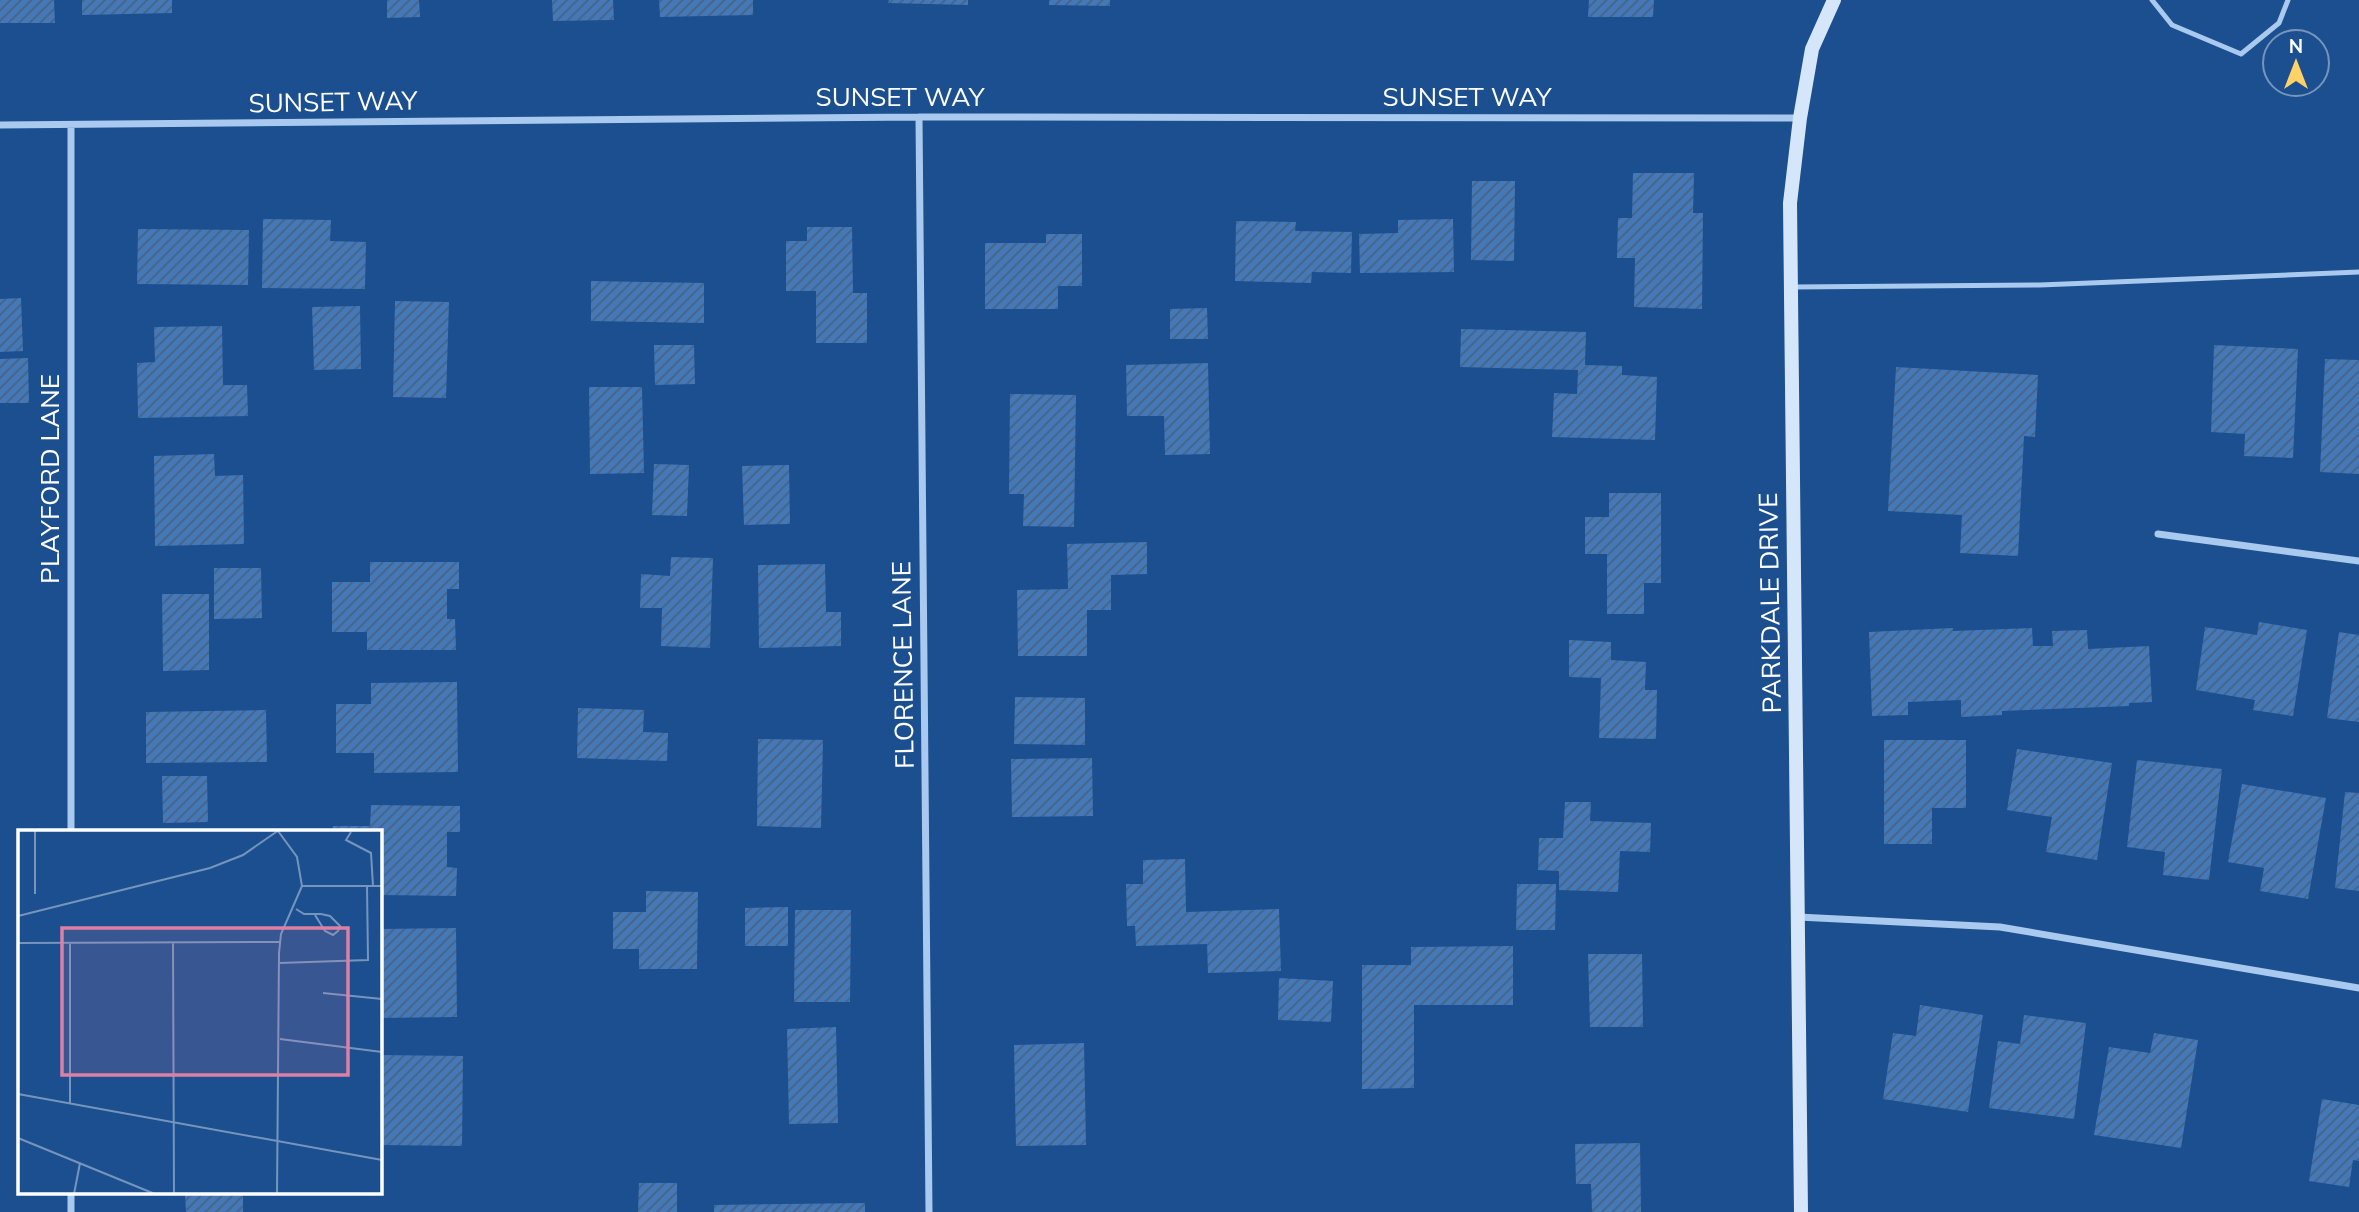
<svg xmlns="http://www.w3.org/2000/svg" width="2359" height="1212" font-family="Mulish,sans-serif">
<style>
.building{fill:url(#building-hatch)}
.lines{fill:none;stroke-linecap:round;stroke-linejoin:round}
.service{stroke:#a9c9ee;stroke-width:5}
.minor{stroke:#a9c9ee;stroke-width:7}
.secondary{stroke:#d6e6fa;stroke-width:14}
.labels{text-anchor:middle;stroke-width:7;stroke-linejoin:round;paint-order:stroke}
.street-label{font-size:26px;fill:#fff;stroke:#1b4f8f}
.inset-road{fill:none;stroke:#7695bc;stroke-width:2}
.view{fill:#dd80a5;fill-opacity:0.15;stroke:#dd80a5;stroke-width:3.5}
.inset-edge{fill:none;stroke:#fff;stroke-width:3.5}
</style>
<defs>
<pattern id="building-hatch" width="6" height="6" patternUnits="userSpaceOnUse" patternTransform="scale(1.75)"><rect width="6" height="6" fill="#4478b7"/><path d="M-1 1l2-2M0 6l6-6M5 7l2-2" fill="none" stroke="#486282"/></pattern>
</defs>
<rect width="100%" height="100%" fill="#1b4f8f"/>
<path class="building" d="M0,0H54L55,23H0Z
M82,0H172V13L82,15Z
M387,0H419L420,17L387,18Z
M552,0H613L614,20L553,21Z
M659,0H753V15L660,17Z
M889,0H968V5L888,3Z
M1049,0H1110V6L1049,5Z
M1589,0H1654L1653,17H1588Z
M1633,173H1694L1693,213H1703L1702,309L1634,307L1635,258H1617L1618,218H1632Z
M1472,181H1515L1514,261L1471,260Z
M263,219L331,220L330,241L366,242L365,289L262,288Z
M1453,219L1454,272L1360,273L1359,234L1398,233V220Z
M1236,221L1296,222L1295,231L1352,232L1351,273L1312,272L1311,283L1235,281Z
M807,227H852L853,293H867V343H816V291H786V241H807Z
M138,229L249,230L248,285L137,284Z
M1046,234H1082V286H1058V309H985V243H1046Z
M591,281L704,283V323L591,321Z
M21,298L23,351L0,352V299Z
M395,301L449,302L446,398L393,397Z
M360,306L361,369L314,370L312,307Z
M1207,308L1208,339H1170V309Z
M222,326L223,385H247L248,416L138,418L137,363L155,362L154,327Z
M1461,329L1586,332L1585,365L1622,366V375L1657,377L1655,440L1552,437L1554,393L1577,394L1578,370L1460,367Z
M654,345H694L695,384L655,385Z
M2214,345L2298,349L2293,458L2244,456L2245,434L2211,432Z
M28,358L29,403H0V359Z
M2325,359L2359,360V474L2320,472Z
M1208,363L1210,454L1165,455L1164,416H1127L1126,365Z
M1896,367L2038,375L2035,437L2024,436L2018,556L1960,553L1962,515L1888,511Z
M589,387H642L644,473L590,474Z
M1010,394L1076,395L1074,527L1023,526L1024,494H1009Z
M214,454L215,476L243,475L244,544L155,546L154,456Z
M654,464L689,465L687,516L652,515Z
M789,465L790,524L744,525L742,466Z
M1609,493H1661V583H1644V614H1607V554H1585V517H1609Z
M1147,542V574L1111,575V610H1087V656H1018L1017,590L1068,589L1067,544Z
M671,557L713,558L710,648L661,646L662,608H640L641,574L670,576Z
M370,562H459V589H447V619H455L456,650H367V632H332V582H370Z
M825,564L826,612H841V646L759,648L758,565Z
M214,568H261L262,618L214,619Z
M162,594H209V670L163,671Z
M2259,622L2307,630L2293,716L2253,710L2255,700L2196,690L2205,627L2257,635Z
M1953,628V631L2032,628L2033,646H2053L2052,631L2087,630L2088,649L2149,646L2152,702L2129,703V706L2002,711V715L1961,717V700L1908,702V715L1872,716L1869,632Z
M2339,632L2359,635V722L2327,718Z
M1569,640L1611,642V660L1646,662L1645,690H1657L1656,739L1599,738L1601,678L1569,677Z
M457,682L458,772L374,773V753H336V704H371V683Z
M1015,697L1085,698V745L1014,744Z
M578,708L644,710L643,732L668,733L667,761L577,758Z
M266,710L267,762L146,763V712Z
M758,739L823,740L821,828L757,826Z
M1884,740H1966V808H1932V844H1884Z
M2017,749L2112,763L2097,860L2046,852L2052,817L2007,810Z
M1092,758L1093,816L1012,817L1011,759Z
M2137,760L2222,769L2209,880L2163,875L2165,852L2127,847Z
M162,776H207L208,822L163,823Z
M2242,784L2326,798L2308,899L2260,891L2264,868L2228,862Z
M2345,792L2359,793V891L2335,888Z
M1565,802H1591L1590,821L1651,823L1650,852L1620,851L1618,892L1559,890V871L1538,870L1539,838H1563Z
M371,805L460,806V832H447V867L457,868L456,896L380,895V832H332L333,826H370Z
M1185,859L1186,912L1279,909L1281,971L1208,973L1207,944L1136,946L1135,926H1127L1126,884H1143V860Z
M1517,884H1556L1555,930H1516Z
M646,891L698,892L697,969H639V949H613V912H646Z
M788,907V946H745V908Z
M795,910H851L850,1002H794Z
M456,928L457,1017L380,1018V929Z
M1513,946V1005H1414V1088L1362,1089V965H1411V947Z
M1588,954H1642L1643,1027H1590Z
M1279,978L1333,981L1331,1022L1278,1020Z
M1920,1005L1983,1015L1968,1112L1883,1099L1893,1033L1916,1036Z
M2024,1015L2086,1023L2074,1119L1989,1108L1998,1041L2020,1044Z
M836,1027L838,1123L789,1124L787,1029Z
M2154,1033L2198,1040L2181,1148L2094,1135L2109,1047L2150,1053Z
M1084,1043L1086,1145L1016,1146L1014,1045Z
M380,1055L463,1056L462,1146L380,1145Z
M2322,1099L2359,1105V1161L2353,1160L2349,1187L2309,1181Z
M1640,1143L1641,1212H1592L1591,1184H1576L1575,1144Z
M639,1183H677V1212H638Z
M185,1195H243V1212H186Z
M865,1203V1212H714V1205Z"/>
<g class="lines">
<path class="service" d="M2152,0L2172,25L2241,54L2279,23L2288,0
M1794,287L2040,285L2359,272"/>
<path class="minor" d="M919,117L929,1212
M0,125L919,117L1800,118
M71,125V832
M2158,534L2359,561
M1798,917L2000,927L2359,988
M71,1193V1212"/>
<path class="secondary" d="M1801,1212L1790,203L1800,118L1812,49L1834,0"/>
</g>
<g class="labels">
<g class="street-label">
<text x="900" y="106">SUNSET WAY</text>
<text x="1467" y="106">SUNSET WAY</text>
<text transform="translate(333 102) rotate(-1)" y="9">SUNSET WAY</text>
<text transform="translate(50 479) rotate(-90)" y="9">PLAYFORD LANE</text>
<text transform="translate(1770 603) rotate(-91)" y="9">PARKDALE DRIVE</text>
<text transform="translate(903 665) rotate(-91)" y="9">FLORENCE LANE</text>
</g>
</g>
<g transform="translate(18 830)">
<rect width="364" height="364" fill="#1b4f8f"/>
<path class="inset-road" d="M17,0V64M333,2L328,10L353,23L355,56M284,56H364M278,79L286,84H303L312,86L322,96L320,101L315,105L307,101L297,85M0,86L192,38L225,25L261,0M155,112L156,364M0,113L262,112M52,113V273M261,133L350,130L349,56M305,163L364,169M262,209L364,222M0,264L364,330M0,308L137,364M56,364L62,333M259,364L261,123L263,104L284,56L279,27L260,1"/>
<path class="view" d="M44,98H330V245H44Z"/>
<rect width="364" height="364" class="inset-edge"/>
</g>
<g transform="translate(2296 63)"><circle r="33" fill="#1b4f8f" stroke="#7695bc" stroke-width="2"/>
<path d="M0-5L12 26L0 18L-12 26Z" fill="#ffd166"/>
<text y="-10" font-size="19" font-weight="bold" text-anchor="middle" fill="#ffffff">N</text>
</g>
</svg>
